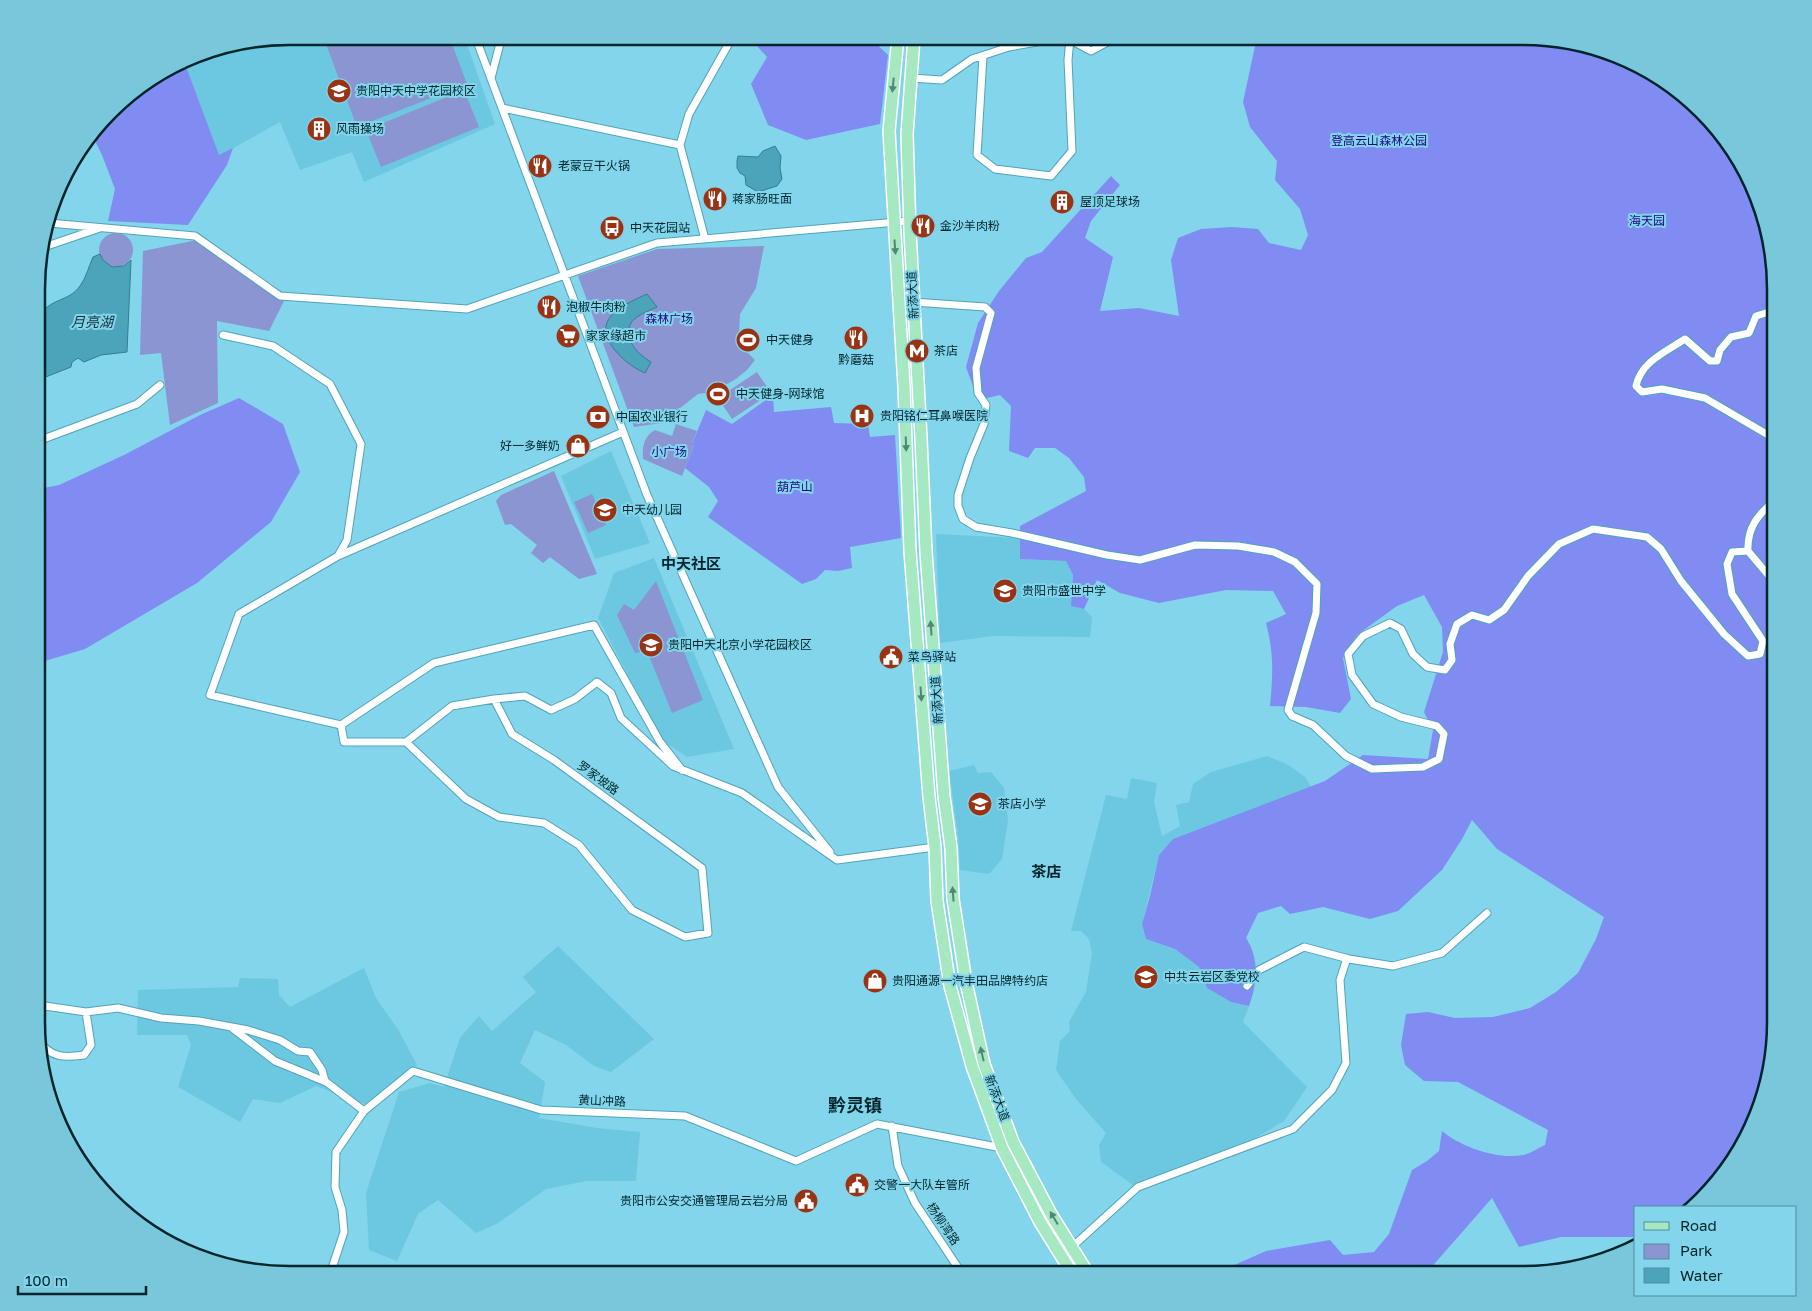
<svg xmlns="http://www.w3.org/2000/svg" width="1812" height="1311" font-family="'Golos Text','Noto Sans SC',sans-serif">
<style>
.built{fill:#6cc8e0}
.green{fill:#8a95d2}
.forest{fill:#808cf2}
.water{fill:#4ba4ba;stroke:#347e90}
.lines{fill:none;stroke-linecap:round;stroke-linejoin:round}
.street-casing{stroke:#51a4b9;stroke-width:9}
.primary-casing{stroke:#fff;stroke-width:14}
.street{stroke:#fff;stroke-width:7}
.primary{stroke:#a5e8c2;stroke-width:11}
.oneway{fill:#528678}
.labels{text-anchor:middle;stroke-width:4;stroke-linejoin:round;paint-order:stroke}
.poi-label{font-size:12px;fill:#00252d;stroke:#82d5ea;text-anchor:start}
.park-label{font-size:12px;fill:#210484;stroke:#82d5ea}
.street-label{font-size:12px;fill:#00252d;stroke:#82d5ea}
.water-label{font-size:14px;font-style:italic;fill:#153138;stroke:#82d5ea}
.quarter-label{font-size:15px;font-weight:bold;fill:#00252d;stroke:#82d5ea}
.district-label{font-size:18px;font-weight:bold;fill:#00252d;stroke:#82d5ea}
.rim{fill:none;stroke:#00252d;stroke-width:2.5}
</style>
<rect width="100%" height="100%" fill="#82d5ea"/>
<path class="built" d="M289,36H464L495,124L364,182L352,152L300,170L280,122L219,156L184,61L193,55Z
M611,451L650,543L595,559L561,476Z
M936,534L1020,538V559L1066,561L1073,575L1071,606L1084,609L1092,617L1090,637L993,636L940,643Z
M654,558L734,749L687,757L663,741L598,618L614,573Z
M1267,756L1287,764L1305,777L1311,787L1173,839L1159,855L1142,924L1146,939L1175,949L1199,967L1207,988L1231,1002L1249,1006L1243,1022L1307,1087L1284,1121L1247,1143L1133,1185L1101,1162L1099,1145L1106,1133L1076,1099L1056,1070L1060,1041L1070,1031L1069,1022L1086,992L1092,953L1089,939L1081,931H1071L1106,795L1127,799L1131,778L1157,783L1154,802L1162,836L1180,826L1176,805L1189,802L1193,784L1211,772Z
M974,765L978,773L991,772L1004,788L1008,820L1002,859L989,874L960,870L958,836L949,771Z
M558,946L654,1039L611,1072L594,1066L566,1045L535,1030L520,1063L545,1082L539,1118L597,1128L640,1132L636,1181H587L546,1189L498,1223L476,1233L438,1200L418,1214L397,1261L369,1250L366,1193L399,1092L430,1083L444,1087L460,1038L479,1016L492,1031L536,992L523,977Z
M364,968L376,998L399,1031L417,1065L365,1104L316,1086L280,1103L253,1099L240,1122L178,1087L191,1045L187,1035H137L138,990L238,987L240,978L278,979L279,995L290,1007Z"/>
<path class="green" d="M323,36H449L467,84L357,127Z
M464,90L479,127L381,167L366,130Z
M99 250a17 17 0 1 1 34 0a17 17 0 1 1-34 0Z
M197,240L284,301L269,331L217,321L218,403L170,425L161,353L140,355L143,251Z
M764,246L756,288L740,314L739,334L743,348L755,360L747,370L736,379L713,392L698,394L661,423L634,427L578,276L657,249Z
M757,372L771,393L732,419L718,398Z
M676,424L697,431L692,443L694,444L682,476L643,459C642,447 644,436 655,430L672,436Z
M554,471L597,574L579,579L550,557L543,563L531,553L537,545L511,524L505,525L496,501L501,495Z
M592,494L606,525L588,533L574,502Z
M656,581L703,700L672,713L647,651L635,653L617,615L624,604L634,610Z"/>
<path class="forest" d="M748,36H868L888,55L880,124L806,140L768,125L751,84L767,57Z
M1257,37H1539L1619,55L1677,89L1713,123L1750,177L1775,273V1038L1757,1118L1723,1176L1694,1207H1636V1237H1561L1519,1247L1492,1198L1429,1270L1434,1275H1212L1266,1251L1330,1240L1343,1255L1374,1252L1389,1234L1412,1170L1427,1161L1439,1151L1442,1131C1461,1147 1498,1160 1523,1155C1530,1154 1538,1148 1545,1145L1548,1130L1458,1082L1424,1081L1405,1065L1401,1045L1406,1014L1428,1012L1455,1018L1493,1017L1530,1008L1556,992L1578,973L1596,939L1604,917L1497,849L1472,820L1462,839L1442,870L1398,911L1370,919L1323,907L1290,914L1281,906L1258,913L1246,938C1260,959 1257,984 1249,1006L1231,1002L1207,988L1199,967L1175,949L1146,939L1142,924L1150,896L1159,855L1173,839L1325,781L1363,755L1428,759L1433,730L1424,712L1443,652L1442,627L1424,595L1397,606L1357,635L1343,658L1351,699L1340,713L1306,707L1270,706C1273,675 1274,653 1266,623L1286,614L1273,591L1226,590L1159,603L1120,593L1097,580L1084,609L1071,606L1073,575L1066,561L1020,559V526L1086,491L1084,477L1069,458L1055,448H1035L1028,458L1009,451L1011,406L1000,395L978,400L966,367L978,323L999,291L1026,258L1042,252L1111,176L1120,185L1091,221L1085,238L1113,257L1100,311L1139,308L1179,316L1171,260L1178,238L1201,229L1232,227L1258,229L1269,243L1301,250L1308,235L1300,209L1275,180L1277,161L1250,127L1243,102Z
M184,61L219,155L233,148L227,165L188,225L108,221L115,189L102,155L93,137L122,99Z
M773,395L774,412L831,407L834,423L868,424L870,437L895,435L901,538L850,547L852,568L838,571L825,570L816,579L802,584L708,517L718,501L709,487L685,468L694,445L692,444L706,410L732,424Z
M239,398L283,424L300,472L271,522L197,583L85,649L38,663V489L59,485L124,455L200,415Z"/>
<path class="water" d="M775,146L781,156L780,168L782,179L777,186L758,192L746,185L745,176L740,173L737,168V161L738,156L758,157L763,151Z
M100,254L103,260L112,267L124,266L131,260L127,352L101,355L84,362L78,358L72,362L71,367L38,380C38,369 36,325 39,318C49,297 68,303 80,286C86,278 89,266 93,257Z
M647,294L657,307C649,311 633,316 630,325C624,341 639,355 651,362L645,373C632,367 623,360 614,349C590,319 623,305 647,294Z"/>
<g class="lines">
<defs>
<path id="street" d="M475,36L647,495L778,787L830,852
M1065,37L1091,51L1117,37
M983,56L977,155L995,169L1051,176L1072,151L1068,60L1070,39
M491,78L502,36
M911,78L942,80L972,59L1009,47L1037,42L1046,37
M502,108L680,145L705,239
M680,145L689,114L733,36
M49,223L195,236L280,296L467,309L657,243L909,221
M41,248L100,228
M913,302L985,307L991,313L976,368L978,393L986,405L984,424L970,458L958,495V506L963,519L976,527L1012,533L1107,555L1140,560L1195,545L1238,546L1274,552L1295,562L1317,584L1316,613L1288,710L1292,716L1313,725L1346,756L1372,769L1423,767L1439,759L1444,734L1437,726L1401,717L1373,704L1352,675L1348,654L1363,636L1390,623L1401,629L1413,654L1427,667L1445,670L1452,660L1450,644L1457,624L1472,615L1489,620L1504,610L1528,576L1559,544L1593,529L1647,537L1661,549L1681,581L1724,634L1748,656L1760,654L1763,641L1732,594L1727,564L1732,552L1748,551L1775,583
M1775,314L1769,312L1756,316L1749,333L1731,337L1720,350L1717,361H1710L1685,339C1665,352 1641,362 1636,386L1642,392L1662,389L1705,398L1775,439
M223,335L273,346L330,384L361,444L347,540L338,556L239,614L210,695L341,725L434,663L594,625L660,742L682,770
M38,441L137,404L160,385
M1748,551C1747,527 1758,515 1775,500
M338,556L623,432
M341,725L344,742H406L466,799L499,817L544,823L579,845L632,910L685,937L708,933L702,868L554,760L512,734L494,699L525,696L551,710L575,699L597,682L611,693L621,718L673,766L742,793L837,860L935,847
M406,742L452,706L494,699
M1247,986L1259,970L1304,947L1349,959L1393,966L1442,953L1487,913
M38,1005L86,1012L118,1008L161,1018L199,1021L248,1030L280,1040L298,1051L310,1052L322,1070L325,1081L364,1111
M232,1028L275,1061L326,1082
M38,1040C51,1058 64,1058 84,1055L91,1045L86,1012
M892,1126L898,1166L915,1203L963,1275
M1072,1247L1138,1187L1293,1129L1332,1090L1346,1063L1340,980L1347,958
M332,1274L331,1271L344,1232L342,1210L335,1187L336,1152L364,1111L413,1071L541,1110L685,1116L796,1161L877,1124L1002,1148L1004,1147"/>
<path id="primary" d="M898,37L889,131L904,387L910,551L929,797L935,847L937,901L950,986L972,1066L1002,1148L1040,1222L1073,1275
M914,37L907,134L910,231L921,438L926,552L944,796L951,848L953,899L966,982L984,1064L1013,1142L1051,1214L1089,1275"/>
</defs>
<use href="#street" class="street-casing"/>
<use href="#primary" class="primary-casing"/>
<use href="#street" class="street"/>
<use href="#primary" class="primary"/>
</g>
<defs><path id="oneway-solid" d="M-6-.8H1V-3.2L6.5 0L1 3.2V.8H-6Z" transform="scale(1.25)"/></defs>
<g class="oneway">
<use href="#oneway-solid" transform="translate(893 85) rotate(96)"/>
<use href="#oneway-solid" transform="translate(895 247) rotate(86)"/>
<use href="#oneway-solid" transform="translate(906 444) rotate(88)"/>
<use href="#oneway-solid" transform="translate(931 628) rotate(-94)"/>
<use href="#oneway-solid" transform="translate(921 694) rotate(86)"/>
<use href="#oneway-solid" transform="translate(953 894) rotate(-94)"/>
<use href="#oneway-solid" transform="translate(982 1054) rotate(-103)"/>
<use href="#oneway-solid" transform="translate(1054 1218) rotate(-121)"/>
</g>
<defs>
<symbol id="school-disc" viewBox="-11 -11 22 22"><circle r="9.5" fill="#9a3214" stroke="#82d5ea"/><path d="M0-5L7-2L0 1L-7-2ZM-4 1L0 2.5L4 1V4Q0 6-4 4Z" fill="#fff"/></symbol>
<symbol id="building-disc" viewBox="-11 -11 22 22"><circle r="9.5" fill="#9a3214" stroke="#82d5ea"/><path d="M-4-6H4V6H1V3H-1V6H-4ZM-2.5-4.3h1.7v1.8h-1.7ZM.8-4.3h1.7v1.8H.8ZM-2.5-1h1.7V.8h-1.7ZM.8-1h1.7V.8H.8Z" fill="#fff"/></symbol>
<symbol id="restaurant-disc" viewBox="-11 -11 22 22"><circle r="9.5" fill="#9a3214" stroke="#82d5ea"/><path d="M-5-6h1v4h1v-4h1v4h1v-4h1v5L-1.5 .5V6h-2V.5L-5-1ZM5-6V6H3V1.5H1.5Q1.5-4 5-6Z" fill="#fff"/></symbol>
<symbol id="bus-disc" viewBox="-11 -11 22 22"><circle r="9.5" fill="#9a3214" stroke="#82d5ea"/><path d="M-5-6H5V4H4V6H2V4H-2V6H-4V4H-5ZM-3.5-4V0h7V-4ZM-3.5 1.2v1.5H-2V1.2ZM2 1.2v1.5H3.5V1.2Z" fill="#fff"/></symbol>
<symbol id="supermarket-disc" viewBox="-11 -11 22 22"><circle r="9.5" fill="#9a3214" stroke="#82d5ea"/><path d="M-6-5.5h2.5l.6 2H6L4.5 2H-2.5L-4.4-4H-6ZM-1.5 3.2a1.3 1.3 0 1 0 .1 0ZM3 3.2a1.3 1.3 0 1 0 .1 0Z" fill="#fff"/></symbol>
<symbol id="stadium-disc" viewBox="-11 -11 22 22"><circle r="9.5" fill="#9a3214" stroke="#82d5ea"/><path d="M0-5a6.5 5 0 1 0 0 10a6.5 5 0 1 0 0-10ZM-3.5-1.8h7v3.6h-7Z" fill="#fff"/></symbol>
<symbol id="metro-disc" viewBox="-11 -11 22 22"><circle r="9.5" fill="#9a3214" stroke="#82d5ea"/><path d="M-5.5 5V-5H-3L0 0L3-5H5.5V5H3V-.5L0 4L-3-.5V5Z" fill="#fff"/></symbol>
<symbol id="hospital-disc" viewBox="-11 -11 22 22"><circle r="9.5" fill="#9a3214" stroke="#82d5ea"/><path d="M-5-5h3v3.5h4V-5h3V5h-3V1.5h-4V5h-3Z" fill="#fff"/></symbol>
<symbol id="bank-disc" viewBox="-11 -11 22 22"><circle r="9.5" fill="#9a3214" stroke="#82d5ea"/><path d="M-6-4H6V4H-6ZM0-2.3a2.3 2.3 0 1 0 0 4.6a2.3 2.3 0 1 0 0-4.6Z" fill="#fff"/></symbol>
<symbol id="shop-disc" viewBox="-11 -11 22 22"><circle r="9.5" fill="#9a3214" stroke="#82d5ea"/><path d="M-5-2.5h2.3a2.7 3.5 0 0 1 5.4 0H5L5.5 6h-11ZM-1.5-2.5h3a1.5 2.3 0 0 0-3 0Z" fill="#fff"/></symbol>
<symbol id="civic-disc" viewBox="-11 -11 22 22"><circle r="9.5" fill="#9a3214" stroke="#82d5ea"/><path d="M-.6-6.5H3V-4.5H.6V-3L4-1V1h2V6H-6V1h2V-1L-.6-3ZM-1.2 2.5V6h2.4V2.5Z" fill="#fff"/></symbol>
</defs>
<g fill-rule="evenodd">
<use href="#school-disc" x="325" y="77" width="28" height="28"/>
<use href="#building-disc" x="305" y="115" width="28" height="28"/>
<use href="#restaurant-disc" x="526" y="152" width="28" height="28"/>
<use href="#restaurant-disc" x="701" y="185" width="28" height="28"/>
<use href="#building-disc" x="1048" y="188" width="28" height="28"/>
<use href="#restaurant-disc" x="909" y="212" width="28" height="28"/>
<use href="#bus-disc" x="598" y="214" width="28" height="28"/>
<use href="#restaurant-disc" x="535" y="293" width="28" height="28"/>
<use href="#supermarket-disc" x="554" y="322" width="28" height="28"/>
<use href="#restaurant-disc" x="842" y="324" width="28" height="28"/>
<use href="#stadium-disc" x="734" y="326" width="28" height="28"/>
<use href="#metro-disc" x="903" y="337" width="28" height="28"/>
<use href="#stadium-disc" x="704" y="380" width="28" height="28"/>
<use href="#hospital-disc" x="848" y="402" width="28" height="28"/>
<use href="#bank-disc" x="584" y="403" width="28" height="28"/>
<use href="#shop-disc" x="564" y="432" width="28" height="28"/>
<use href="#school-disc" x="591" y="496" width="28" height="28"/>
<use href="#school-disc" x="991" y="577" width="28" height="28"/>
<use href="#school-disc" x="637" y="631" width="28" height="28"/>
<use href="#civic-disc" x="877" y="643" width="28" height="28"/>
<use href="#school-disc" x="966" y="790" width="28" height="28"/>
<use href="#school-disc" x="1132" y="963" width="28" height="28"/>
<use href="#shop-disc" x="861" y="967" width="28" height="28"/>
<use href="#civic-disc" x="843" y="1171" width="28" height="28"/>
<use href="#civic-disc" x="792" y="1187" width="28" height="28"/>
</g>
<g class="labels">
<g class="poi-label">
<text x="356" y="95">贵阳中天中学花园校区</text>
<text x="336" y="133">风雨操场</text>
<text x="558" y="170">老蒙豆干火锅</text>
<text x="732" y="203">蒋家肠旺面</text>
<text x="1080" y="206">屋顶足球场</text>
<text x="940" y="230">金沙羊肉粉</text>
<text x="630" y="232">中天花园站</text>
<text x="566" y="311">泡椒牛肉粉</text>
<text x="586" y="340">家家缘超市</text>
<text x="766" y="344">中天健身</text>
<text x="934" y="355">茶店</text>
<text x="856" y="364" text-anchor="middle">黔蘑菇</text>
<text x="736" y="398">中天健身-网球馆</text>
<text x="880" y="420">贵阳铭仁耳鼻喉医院</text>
<text x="616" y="421">中国农业银行</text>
<text x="560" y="450" text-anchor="end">好一多鲜奶</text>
<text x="622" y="514">中天幼儿园</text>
<text x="1022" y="595">贵阳市盛世中学</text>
<text x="668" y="649">贵阳中天北京小学花园校区</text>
<text x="908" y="661">菜鸟驿站</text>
<text x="998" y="808">茶店小学</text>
<text x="1164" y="981">中共云岩区委党校</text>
<text x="892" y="985">贵阳通源一汽丰田品牌特约店</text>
<text x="874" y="1189">交警一大队车管所</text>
<text x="788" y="1205" text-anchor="end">贵阳市公安交通管理局云岩分局</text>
</g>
<g class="park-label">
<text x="1379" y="145">登高云山森林公园</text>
<text x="1647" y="225">海天园</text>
<text x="669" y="323">森林广场</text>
<text x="669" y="456">小广场</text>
<text x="795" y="491">葫芦山</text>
</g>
<g class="street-label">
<text transform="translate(913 295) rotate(-93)" y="4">新添大道</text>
<text transform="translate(937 700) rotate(-94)" y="4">新添大道</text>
<text transform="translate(598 778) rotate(36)" y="4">罗家坡路</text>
<text transform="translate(997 1098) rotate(69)" y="4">新添大道</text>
<text transform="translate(602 1101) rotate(2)" y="4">黄山冲路</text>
<text transform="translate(943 1224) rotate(56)" y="4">杨柳湾路</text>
</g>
<g class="water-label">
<text x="92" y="327">月亮湖</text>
</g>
<g class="quarter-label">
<text x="691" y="569">中天社区</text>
<text x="1046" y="877">茶店</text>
</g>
<g class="district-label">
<text x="855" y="1112">黔灵镇</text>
</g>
</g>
<path d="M0 0H1812V1311H0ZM289 45H1523A244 244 0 0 1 1767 289V1022A244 244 0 0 1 1523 1266H289A244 244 0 0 1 45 1022V289A244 244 0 0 1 289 45Z" fill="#78c7db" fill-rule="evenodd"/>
<path class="rim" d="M289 45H1523A244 244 0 0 1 1767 289V1022A244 244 0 0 1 1523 1266H289A244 244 0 0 1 45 1022V289A244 244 0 0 1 289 45Z"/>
<rect x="1634" y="1206" width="162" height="90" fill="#82d5ea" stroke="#4e8f9e"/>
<rect x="1644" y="1222" width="25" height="8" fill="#a5e8c2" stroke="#4e8f9e"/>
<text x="1680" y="1231" font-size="15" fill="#00252d">Road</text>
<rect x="1644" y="1244" width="25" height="15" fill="#8a95d2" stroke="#4e8f9e"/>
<text x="1680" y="1256" font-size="15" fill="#00252d">Park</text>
<rect x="1644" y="1268" width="25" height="15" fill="#4ba4ba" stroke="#4e8f9e"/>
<text x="1680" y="1281" font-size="15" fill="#00252d">Water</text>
<path d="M18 1286v8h128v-8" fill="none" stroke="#00252d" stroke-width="2.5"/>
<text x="25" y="1286" font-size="15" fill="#00252d" stroke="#82d5ea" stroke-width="4" paint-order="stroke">100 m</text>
</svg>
